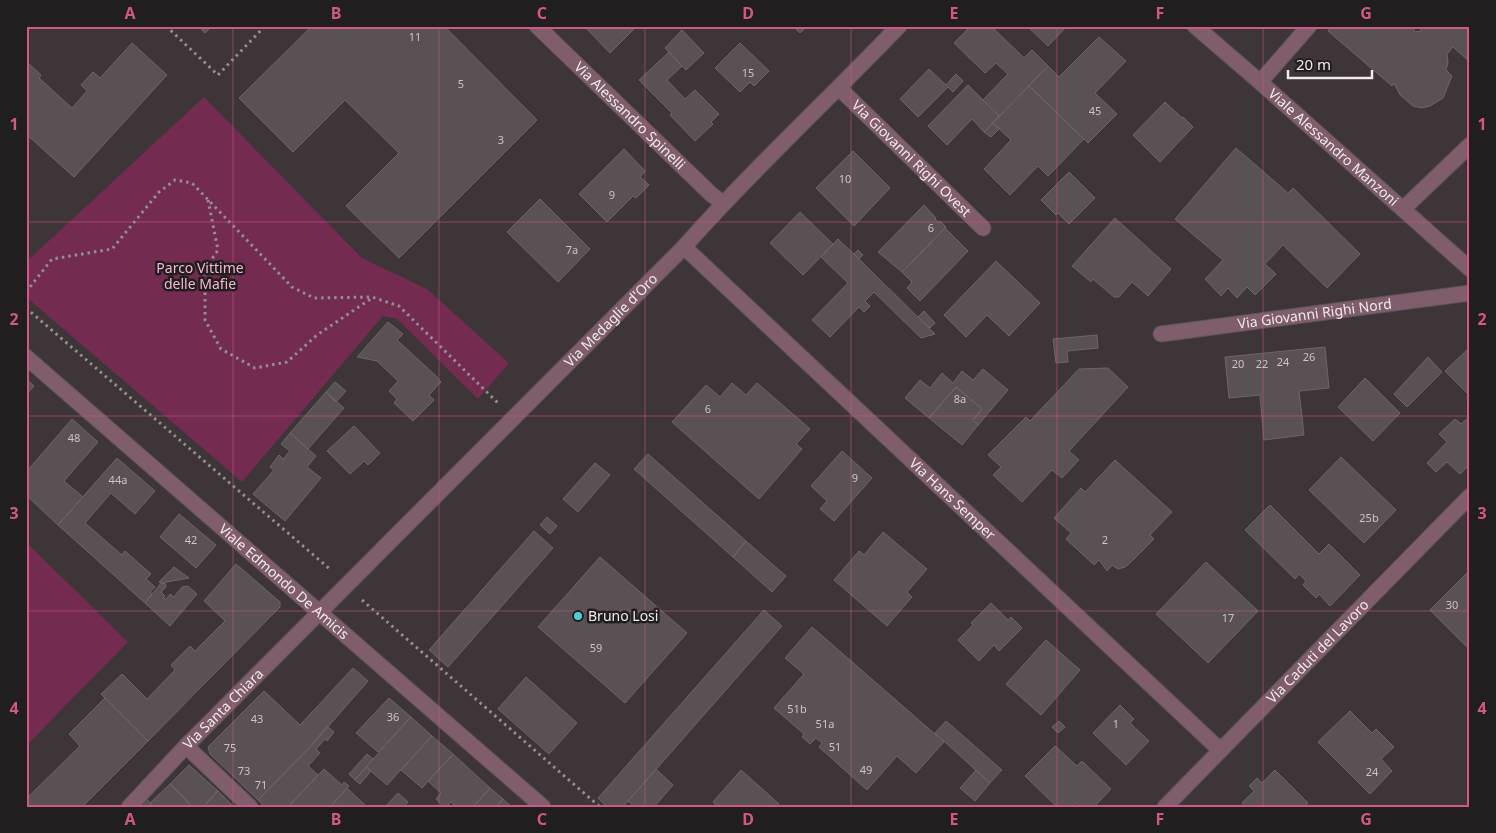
<svg xmlns="http://www.w3.org/2000/svg" width="1496" height="833" font-family="'Noto Sans',sans-serif">
<style>
.green{fill:#732b50}
.building{fill:#595154;stroke:#6d6568}
.lines{fill:none;stroke-linecap:round;stroke-linejoin:round}
.minor-casing{stroke:#595255;stroke-width:17}
.path{stroke:#958e91;stroke-width:3;stroke-dasharray:2.5 4;stroke-linecap:butt}
.minor{stroke:#805d6c;stroke-width:15}
.grid{fill:none;stroke:#d05786;stroke-width:1;stroke-opacity:0.55}
.poi-dot{fill:#51ccd4;stroke:#211e1f;stroke-width:2}
.labels{text-anchor:middle;stroke-width:5;stroke-linejoin:round;paint-order:stroke}
.number-label{font-size:11px;fill:#cac4c6}
.street-label{font-size:14px;fill:#efeaec;stroke:#211e1f}
.park-label{font-size:14px;fill:#f8b6d3;stroke:#211e1f}
.poi-label{font-size:14px;fill:#efeaec;stroke:#211e1f;text-anchor:start}
.neatline{fill:none;stroke:#d05786;stroke-width:2}
.grid-label{font-size:16px;text-anchor:middle;font-weight:bold;fill:#d05786}
</style>
<rect width="100%" height="100%" fill="#3d3538"/>
<path class="green" d="M204,97L362,258L427,289L509,363L478,399L397,319L383,316L242,482L26,297V262Z
M26,542L128,642L26,746Z"/>
<path class="building" d="M198,26H212L205,33Z
M312,26H444L537,120L399,258L346,206L399,153L345,100L293,152L239,98Z
M584,26H637L610,53Z
M793,26H807L800,33Z
M971,26H991L1024,58L1032,50L1048,66L999,116L983,100L1008,74L996,63L985,73L954,43Z
M1027,26H1067L1048,46Z
M1332,26H1414V32L1421,31V26H1470V62L1453,47L1447,54L1448,62L1446,70L1452,76L1443,98L1430,106L1422,108L1413,106L1400,95L1394,83L1392,86L1328,31Z
M682,30L704,53L686,70L665,48Z
M1099,37L1126,61L1095,93L1117,114L1088,143L1029,86L1048,66L1059,77Z
M132,43L167,75L74,177L26,134V61L41,75L39,78L72,108L87,91L81,85L93,72L100,78Z
M740,43L769,71L754,86L750,82L740,92L715,68Z
M669,52L682,66L667,80L685,99L695,90L719,114L711,122L713,124L695,141L670,115L672,113L639,80Z
M929,69L946,85L956,74L963,81L953,92L948,87L918,117L900,99Z
M968,85L999,116L984,132L972,119L947,145L928,126Z
M1029,86L1084,139L1048,176L1038,166L1010,195L984,169L1011,140L993,123Z
M1165,102L1182,118L1183,117L1193,127L1160,162L1133,135Z
M993,123L999,129L991,137L984,132Z
M1236,148L1288,193L1293,188L1360,254L1327,288L1283,245L1265,264L1276,274L1255,295L1247,287L1237,298L1228,288L1221,296L1205,279L1223,260L1175,219Z
M624,149L645,171L640,177L649,185L636,198L633,196L607,222L579,194Z
M853,151L890,188L854,226L816,188Z
M1069,172L1095,198L1069,224L1058,213L1056,215L1041,200Z
M540,199L590,249L558,282L507,232Z
M924,205L936,218L935,219L938,222L940,221L946,227L902,272L878,252Z
M800,212L833,244L803,275L770,243Z
M1115,218L1171,269L1148,296L1132,282L1119,297H1114L1093,279L1091,282L1072,266Z
M945,228L968,251L920,301L907,288L912,282L902,272Z
M838,239L859,259L935,334L921,338L874,292L865,301L870,306L864,312L859,307L830,337L812,320L848,283L821,257Z
M858,250L863,255L859,259L854,254Z
M996,261L1040,303L1009,336L987,315L966,337L944,315Z
M924,311L935,323L930,328L918,317Z
M388,322L403,334L397,340L436,376L441,382L429,395L434,400L413,421L394,403L397,399L389,391L398,381L377,361L357,357Z
M1097,335L1098,348L1067,351L1068,362L1056,363L1053,339Z
M1325,347L1329,388L1299,391L1304,435L1264,440L1260,395L1229,398L1225,357Z
M1470,347V391L1467,393L1445,371Z
M1428,357L1442,372L1407,407L1394,394Z
M1108,368L1128,387L1069,451L1079,460L1062,478L1052,470L1022,502L993,475L1001,467L988,455L1026,417L1030,421L1079,369Z
M983,369L1008,390L978,425L973,420L982,409L956,387L929,418L905,398L920,380L930,388L942,373L953,383L962,371L973,380Z
M1365,378L1400,413L1373,441L1338,407Z
M26,379L34,386L26,395Z
M335,382L346,391L336,402L326,392Z
M732,383L746,395L757,383L810,429L796,444L802,449L759,499L672,422L706,385L720,397Z
M956,387L982,409L973,420L978,425L962,445L929,418Z
M326,392L344,408L308,449L290,433Z
M1470,416V464L1460,474L1447,462L1436,472L1427,463L1447,442L1439,434L1455,419L1461,424Z
M72,419L98,442L64,481L83,497L58,525L26,495V469L28,470Z
M354,426L380,453L368,465L364,461L350,474L327,451Z
M290,433L316,456L307,467L321,478L285,521L253,494L274,470L270,467L279,455L283,459L290,451L281,444Z
M842,451L872,478L834,521L820,509L827,501L811,486Z
M648,454L746,541L733,557L634,469Z
M1341,457L1396,510L1364,543L1309,490Z
M117,458L155,491L135,514L111,493L85,523L122,555L125,551L151,574L146,579L155,587L150,592L152,594L145,603L58,525Z
M1115,460L1172,512L1150,535L1154,539L1130,563L1125,567L1118,569L1112,565L1107,571L1099,560L1094,565L1066,539L1071,533L1054,518L1081,488L1085,492Z
M595,463L610,475L578,512L563,499Z
M1270,505L1319,554L1329,544L1360,575L1330,606L1319,594L1316,598L1303,585L1306,581L1299,574L1295,579L1245,530Z
M179,514L216,545L196,568L160,537Z
M547,517L557,526L550,534L540,525Z
M534,531L553,548L448,667L429,650Z
M883,532L927,569L907,592L912,597L887,626L834,580L859,551L864,555Z
M746,541L786,576L772,592L733,557Z
M600,557L687,633L625,703L538,627Z
M1206,562L1258,611L1208,663L1156,614Z
M236,564L280,602V607L148,741L101,694L122,674L147,699L175,670L171,665L190,646L195,651L225,621L204,601Z
M174,567L189,578L161,583L159,582Z
M1470,570V650L1430,610Z
M161,583H165L166,587L161,592L165,596L163,598L166,599L170,594L174,597L182,587L188,586L197,594L170,626L145,603Z
M991,603L1008,620L1011,617L1022,628L999,651L994,645L979,661L958,640L973,625L971,623Z
M764,610L782,626L623,807H607L598,798Z
M812,627L944,742L916,773L897,756L867,790L819,747L822,743L816,738L810,744L802,737L804,734L774,708L804,674L785,658Z
M1046,640L1080,670L1041,715L1006,684Z
M353,668L368,681L312,745L258,800L210,754L208,747L264,691L300,725Z
M526,677L577,723L549,754L498,709Z
M105,698L148,741L82,807H26V799L80,746L69,734Z
M389,698L411,717L378,752L356,733Z
M1120,705L1134,719L1130,723L1149,741L1126,765L1093,733Z
M1350,711L1372,733L1376,729L1394,747L1381,759L1392,771L1370,794L1318,742Z
M411,717L432,736L387,785L366,767Z
M946,721L1002,770L990,783L935,733Z
M1059,721L1065,727L1058,733L1052,727Z
M327,726L334,732L327,741L325,739L316,749L320,753L308,766L318,775L288,807H265L258,800L312,745Z
M432,736L453,754L422,788L401,770Z
M1055,746L1077,766L1082,761L1111,789L1094,807H1080L1076,803L1072,807H1057L1025,776Z
M367,754L373,759L355,780L349,774Z
M453,754L490,788L473,807H456L451,802L446,807H444L436,799L441,793L428,781Z
M189,765L218,791L203,807H192L170,784Z
M366,767L371,771L360,784L355,780Z
M324,769L342,785L344,782L349,786L330,807H288Z
M656,769L673,785L654,807H635L628,801Z
M741,770L779,804L777,807H718L713,802Z
M976,770L990,783L975,801L960,788Z
M1275,770L1308,803L1304,807H1245L1242,803L1254,791L1249,786L1257,778L1262,783Z
M170,784L184,797L192,807H153L150,803Z
M347,788L367,807H330Z
M490,788L503,799L496,807H473Z
M218,791L234,807H203Z
M398,793L408,802L404,807H385Z
M146,798L153,807H137Z
M503,799L512,807H496Z"/>
<g class="lines">
<defs>
<g id="minor">
<path id="s1" d="M537,26L712,195L723,203"/>
<path id="s2" d="M1195,26L1260,82L1470,269"/>
<path d="M1260,82L1309,26"/>
<path id="s3" d="M839,88L983,228"/>
<path d="M1403,209L1470,145"/>
<path id="s4" d="M684,247L1219,749"/>
<path id="s5" d="M1161,334L1470,293"/>
<path id="s6" d="M26,357L543,807"/>
<path d="M186,746L250,807"/>
<path id="s7" d="M129,807L186,746L684,247C752,170 828,100 899,26"/>
<path id="s8" d="M1165,807L1470,496"/>
</g>
</defs>
<use href="#minor" class="minor-casing"/>
<path class="path" d="M166,26L218,75L265,26
M208,200L218,250L205,269V320L221,349L255,368L287,362L317,335L372,298
M26,292L52,259L112,249L159,192L175,180L192,183L292,287L314,298L372,297L399,306L499,404
M26,308L331,570
M362,600L600,807"/>
<use href="#minor" class="minor"/>
</g>
<path class="grid" d="M233,26V807M439,26V807M645,26V807M851,26V807M1057,26V807M1263,26V807M26,222H1470M26,416H1470M26,611H1470"/>
<circle class="poi-dot" cx="578" cy="616" r="5"/>
<g class="labels">
<g class="number-label">
<text x="415" y="41">11</text>
<text x="748" y="77">15</text>
<text x="461" y="88">5</text>
<text x="1095" y="115">45</text>
<text x="501" y="144">3</text>
<text x="845" y="183">10</text>
<text x="612" y="199">9</text>
<text x="931" y="232">6</text>
<text x="572" y="254">7a</text>
<text x="1309" y="361">26</text>
<text x="1283" y="366">24</text>
<text x="1238" y="368">20</text>
<text x="1262" y="368">22</text>
<text x="960" y="403">8a</text>
<text x="708" y="413">6</text>
<text x="74" y="442">48</text>
<text x="855" y="482">9</text>
<text x="118" y="484">44a</text>
<text x="1369" y="522">25b</text>
<text x="191" y="544">42</text>
<text x="1105" y="544">2</text>
<text x="1452" y="609">30</text>
<text x="1228" y="622">17</text>
<text x="596" y="652">59</text>
<text x="797" y="713">51b</text>
<text x="393" y="721">36</text>
<text x="257" y="723">43</text>
<text x="825" y="728">51a</text>
<text x="1116" y="728">1</text>
<text x="835" y="751">51</text>
<text x="230" y="752">75</text>
<text x="866" y="774">49</text>
<text x="244" y="775">73</text>
<text x="1372" y="776">24</text>
<text x="261" y="789">71</text>
</g>
<g class="street-label">
<text dy="5" stroke="none"><textPath href="#s1" startOffset="129">Via Alessandro Spinelli</textPath></text>
<text dy="5" stroke="none"><textPath href="#s2" startOffset="184">Viale Alessandro Manzoni</textPath></text>
<text dy="5" stroke="none"><textPath href="#s3" startOffset="101">Via Giovanni Righi Ovest</textPath></text>
<text dy="5" stroke="none"><textPath href="#s5" startOffset="155">Via Giovanni Righi Nord</textPath></text>
<text dy="5" stroke="none"><textPath href="#s7" startOffset="685">Via Medaglie d'Oro</textPath></text>
<text dy="5" stroke="none"><textPath href="#s4" startOffset="368">Via Hans Semper</textPath></text>
<text dy="5" stroke="none"><textPath href="#s6" startOffset="342">Viale Edmondo De Amicis</textPath></text>
<text dy="5" stroke="none"><textPath href="#s8" startOffset="218">Via Caduti del Lavoro</textPath></text>
<text dy="5" stroke="none"><textPath href="#s7" startOffset="136">Via Santa Chiara</textPath></text>
</g>
<g class="park-label">
<text x="200" y="273">Parco Vittime<tspan x="200" dy="16">delle Mafie</tspan></text>
</g>
<g class="poi-label">
<text x="588" y="621">Bruno Losi</text>
</g>
</g>
<rect width="1496" height="833" fill="none" stroke="#211e1f" stroke-width="55"/>
<path d="M1288 70v8h84v-8" fill="none" stroke="#efeaec" stroke-width="2.5"/>
<text x="1296" y="70" font-size="15" fill="#efeaec" stroke="#211e1f" stroke-width="4" paint-order="stroke">20 m</text>
<rect x="28" y="28" width="1440" height="778" class="neatline"/>
<g class="grid-label">
<text x="130" y="19">A</text>
<text x="336" y="19">B</text>
<text x="542" y="19">C</text>
<text x="748" y="19">D</text>
<text x="954" y="19">E</text>
<text x="1160" y="19">F</text>
<text x="1366" y="19">G</text>
<text x="14" y="130">1</text>
<text x="1482" y="130">1</text>
<text x="14" y="325">2</text>
<text x="1482" y="325">2</text>
<text x="14" y="519">3</text>
<text x="1482" y="519">3</text>
<text x="14" y="714">4</text>
<text x="1482" y="714">4</text>
<text x="130" y="825">A</text>
<text x="336" y="825">B</text>
<text x="542" y="825">C</text>
<text x="748" y="825">D</text>
<text x="954" y="825">E</text>
<text x="1160" y="825">F</text>
<text x="1366" y="825">G</text>
</g>
</svg>
